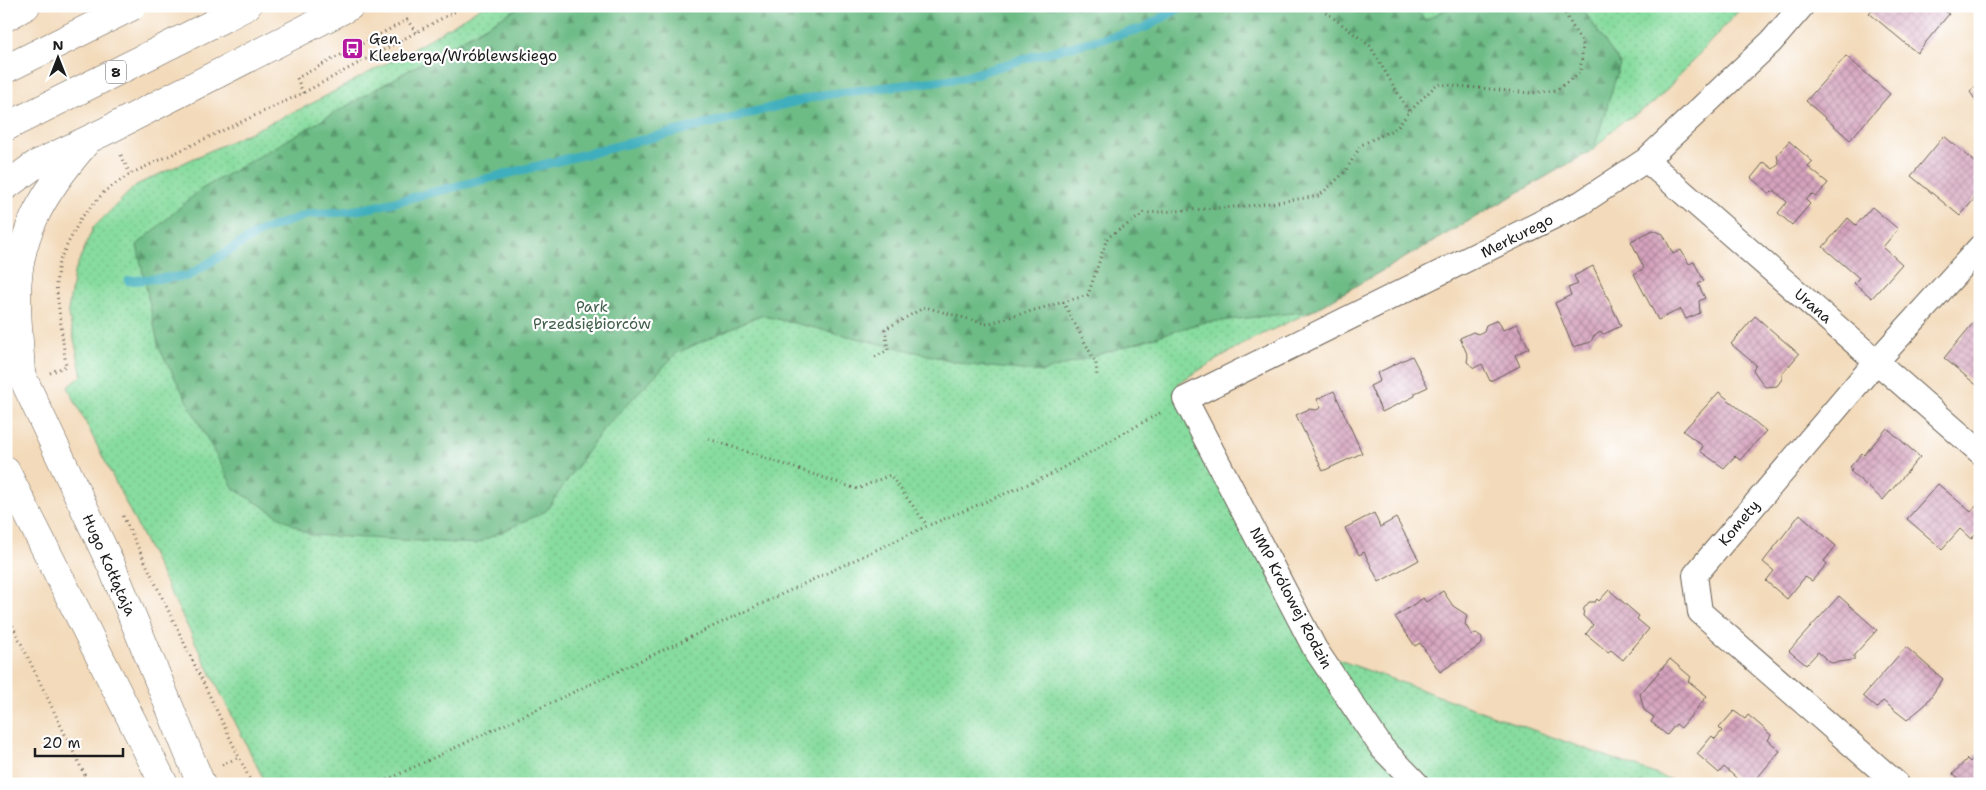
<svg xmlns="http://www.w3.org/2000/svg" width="1986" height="790" font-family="'Shantell Sans',sans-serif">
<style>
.grass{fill:url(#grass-dots);stroke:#527c5e}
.forest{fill:url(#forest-firs);stroke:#446c51}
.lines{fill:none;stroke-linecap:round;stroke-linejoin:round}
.stream{stroke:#41afbd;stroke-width:9}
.building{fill:url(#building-cross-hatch)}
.minor-casing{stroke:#675e53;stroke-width:26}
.tertiary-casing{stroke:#675e53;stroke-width:29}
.trunk-casing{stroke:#675e53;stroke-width:29}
.path{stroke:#675e53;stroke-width:3;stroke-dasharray:1 4;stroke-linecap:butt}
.minor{stroke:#fff;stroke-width:24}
.tertiary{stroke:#fff;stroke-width:28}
.trunk{stroke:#fff;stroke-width:28}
.trunk-bridge-casing{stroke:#675e53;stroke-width:29;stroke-linecap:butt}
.trunk-bridge{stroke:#fff;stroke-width:28}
.labels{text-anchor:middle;stroke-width:4.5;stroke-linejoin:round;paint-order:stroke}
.shield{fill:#fff;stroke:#606060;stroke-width:1}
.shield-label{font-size:14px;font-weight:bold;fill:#1c1c1c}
.poi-label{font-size:15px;fill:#1c1c1c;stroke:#fff;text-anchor:start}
.street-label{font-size:15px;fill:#1c1c1c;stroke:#fff}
.park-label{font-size:15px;fill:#415f4a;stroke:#fff}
</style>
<defs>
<pattern id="grass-dots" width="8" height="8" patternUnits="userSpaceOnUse" patternTransform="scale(1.25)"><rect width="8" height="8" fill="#87dc9f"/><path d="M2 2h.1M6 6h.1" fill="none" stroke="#74bc88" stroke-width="1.8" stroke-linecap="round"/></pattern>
<pattern id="forest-firs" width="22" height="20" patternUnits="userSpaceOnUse" patternTransform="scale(1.25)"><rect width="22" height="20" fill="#6dbc86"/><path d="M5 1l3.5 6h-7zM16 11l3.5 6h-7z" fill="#59986d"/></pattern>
<pattern id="building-cross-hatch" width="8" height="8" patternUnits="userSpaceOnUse" patternTransform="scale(1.25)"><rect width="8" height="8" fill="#d6a3be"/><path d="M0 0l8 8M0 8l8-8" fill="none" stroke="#ad849a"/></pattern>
</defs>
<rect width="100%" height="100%" fill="#fff"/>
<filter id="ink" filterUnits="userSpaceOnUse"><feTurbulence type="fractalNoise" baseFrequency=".02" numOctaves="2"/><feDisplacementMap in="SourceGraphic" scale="10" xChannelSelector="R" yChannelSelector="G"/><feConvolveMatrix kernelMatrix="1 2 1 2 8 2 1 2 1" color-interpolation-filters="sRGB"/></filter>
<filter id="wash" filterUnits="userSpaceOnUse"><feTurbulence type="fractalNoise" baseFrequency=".0096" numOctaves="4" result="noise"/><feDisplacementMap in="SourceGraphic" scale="20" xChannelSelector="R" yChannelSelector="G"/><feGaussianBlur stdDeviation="1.12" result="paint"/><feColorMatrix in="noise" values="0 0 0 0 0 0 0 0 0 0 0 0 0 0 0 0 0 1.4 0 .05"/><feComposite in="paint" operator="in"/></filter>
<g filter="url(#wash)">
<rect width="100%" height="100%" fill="#f3daba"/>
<path class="grass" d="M483,6H1743L1655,102L1619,124L1594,149L1312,311L1246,342L1178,383L1314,651L1683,784H266L68,387L82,376L68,311L74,273L93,228L136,185L309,105L422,44Z"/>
<path class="forest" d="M521,6H1411L1426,20L1451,6H1581L1620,64L1594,149L1312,311L1201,323L1042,372L970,365L760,315L677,353L603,429L546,511L476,544L310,535L234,489L159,348L137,245L200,190Z"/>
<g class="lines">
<path class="stream" d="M129,281L188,276L261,231L309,214L344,212L374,207L822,95L962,78L1034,56L1144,28L1183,6"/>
</g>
<g id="blocks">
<path class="building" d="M1875,6H1939L1949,14L1917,53L1869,13Z
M1846,56L1890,94L1850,140L1806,101Z
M1980,81V107L1970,92Z
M1944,136L1980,166V192L1960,216L1911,176Z
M1789,141L1813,162L1808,167L1828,183L1816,197L1812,194L1806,200L1810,204L1792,225L1778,213L1787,202L1774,190L1770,194L1751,178L1764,162L1773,169L1779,164L1777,155Z
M1872,207L1898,229L1883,247L1902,264L1872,298L1854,283L1859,278L1823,247L1848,218L1856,225Z
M1653,230L1663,234L1673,254L1681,250L1689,264L1694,262L1704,281L1698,284L1705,298L1699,301L1700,313L1686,319L1681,309L1658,320L1634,274L1644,268L1631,241Z
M1593,266L1621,326L1604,334L1600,332L1593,337L1591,342L1573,347L1555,303L1571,295L1568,288L1578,284L1574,276Z
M1980,315V388L1944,358Z
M1755,316L1799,354L1782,374V379L1777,386L1765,387L1753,370L1756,365L1731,344Z
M1498,320L1503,330L1517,324L1529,348L1515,355L1520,366L1490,381L1482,364L1474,368L1467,362L1468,356L1460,338L1473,332L1478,334L1484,331L1486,325Z
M1412,356L1428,387L1415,393V396L1382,412L1370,386L1380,381L1377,373Z
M1334,391L1362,453L1323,471L1296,415L1309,409L1316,410L1321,408L1317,399Z
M1719,392L1766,431L1740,460L1735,456L1724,468L1700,451L1703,446L1683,431Z
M1887,428L1920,457L1883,500L1850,471L1852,469L1850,467L1862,453L1864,455Z
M1938,484L1971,512L1976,506L1980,509V528L1971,539L1960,529L1942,549L1907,519Z
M1374,513L1380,527L1396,518L1419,560L1379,582L1364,552L1359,555L1345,528Z
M1800,514L1836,546L1824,561L1827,564L1812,581L1805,577L1787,599L1766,581L1774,571L1763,562Z
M1609,590L1639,616L1637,619L1649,629L1623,660L1611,650L1608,652L1586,634L1593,625L1583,616L1584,608L1589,602H1595L1597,599L1599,601Z
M1443,591L1453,606L1467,615L1465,624L1472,635L1476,633L1482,637V644L1440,672L1420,643L1415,646L1395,617L1423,598L1426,602Z
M1839,596L1877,630L1854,655V660L1831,663L1818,652L1806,665L1789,651Z
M1906,647L1943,679L1925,705L1907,720L1883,701L1877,708L1863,696Z
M1670,659L1691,677L1688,681L1707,696L1681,728L1676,724L1667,735L1651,722L1654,717L1644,710L1640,694Z
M1734,711L1745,719L1748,715L1760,725L1771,735L1768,740L1780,751L1752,784H1743L1724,767L1719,773L1697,754L1712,736L1715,739L1722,731L1719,728Z
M1980,751V784H1964L1953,774L1967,759L1970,762Z"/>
</g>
</g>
<g filter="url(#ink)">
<use href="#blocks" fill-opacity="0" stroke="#675e53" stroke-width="1"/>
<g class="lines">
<defs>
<path id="minor" d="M1646,160L1980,452
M1417,784L1382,748L1315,649L1185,399L1581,203L1646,160L1771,42L1802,6
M1897,784L1700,612L1695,575L1876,362L1980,247"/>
<path id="tertiary" d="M6,17L26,6
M7,354L21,374L112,567L201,784
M6,471L164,784"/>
<path id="trunk" d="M226,17L247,6
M6,186L35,165L108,130L350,6
M21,374C20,349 17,325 17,300C16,236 43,193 84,145"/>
</defs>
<use href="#minor" class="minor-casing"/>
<use href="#tertiary" class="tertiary-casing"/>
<use href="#trunk" class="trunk-casing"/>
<path class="path" d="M1318,6L1370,46L1409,112
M303,93L297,78L407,20L417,33
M121,155L130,174
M1063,302L1096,363L1097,376
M875,357L888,350L885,329L925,307L986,324L1088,295L1107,238L1145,213L1250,206L1319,196L1345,172L1361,145L1397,128L1409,112L1437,84L1531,93L1556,90L1580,73L1583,45L1561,6
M50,373L66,366L56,285L59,261L81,218L105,191L130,174L303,93L465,6
M709,439L857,489L890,475L927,525
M123,516L252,784
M6,612L89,784
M222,765L239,757
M378,784L927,526L1050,475L1163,411"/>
<use href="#minor" class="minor"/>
<use href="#tertiary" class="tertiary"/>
<use href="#trunk" class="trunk"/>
<defs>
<path id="trunk-bridge" d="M6,69L133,6
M6,127L226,17"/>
</defs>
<use href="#trunk-bridge" class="trunk-bridge-casing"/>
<use href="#trunk-bridge" class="trunk-bridge"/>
</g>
</g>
<defs>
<symbol id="bus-square" viewBox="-11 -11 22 22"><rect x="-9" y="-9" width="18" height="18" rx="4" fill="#b5179e" stroke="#fff"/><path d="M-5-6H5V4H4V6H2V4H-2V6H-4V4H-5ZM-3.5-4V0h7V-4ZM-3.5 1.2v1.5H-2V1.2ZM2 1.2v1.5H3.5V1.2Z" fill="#fff"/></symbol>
</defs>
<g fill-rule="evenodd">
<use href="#bus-square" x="340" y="36" width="25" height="25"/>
</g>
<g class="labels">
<rect class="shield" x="106" y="60.5" width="20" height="23" rx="4"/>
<g class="shield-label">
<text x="116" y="77">8</text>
</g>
<g class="poi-label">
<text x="369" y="44">Gen.<tspan x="369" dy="17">Kleeberga/Wróblewskiego</tspan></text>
</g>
<g class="street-label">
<text transform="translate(1517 236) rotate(-27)" y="5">Merkurego</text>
<text transform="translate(1813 306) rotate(41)" y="5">Urana</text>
<text transform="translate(1739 523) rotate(-50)" y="5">Komety</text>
<text transform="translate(109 565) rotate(66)" y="5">Hugo Kołłątaja</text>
<text transform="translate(1291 598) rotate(62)" y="5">NMP Królowej Rodzin</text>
</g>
<g class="park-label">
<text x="592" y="312">Park<tspan x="592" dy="17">Przedsiębiorców</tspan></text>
</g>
</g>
<rect width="1986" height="790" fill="none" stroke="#fff" stroke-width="25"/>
<g transform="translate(58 58)" stroke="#ffffff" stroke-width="4" paint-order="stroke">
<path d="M0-4L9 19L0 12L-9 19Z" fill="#1c1c1c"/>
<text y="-8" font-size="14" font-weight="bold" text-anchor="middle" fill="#1c1c1c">N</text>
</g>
<path d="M35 748v8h88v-8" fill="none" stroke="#1c1c1c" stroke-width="2.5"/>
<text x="42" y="748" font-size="15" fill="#1c1c1c" stroke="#ffffff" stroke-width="4" paint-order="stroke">20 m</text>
</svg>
